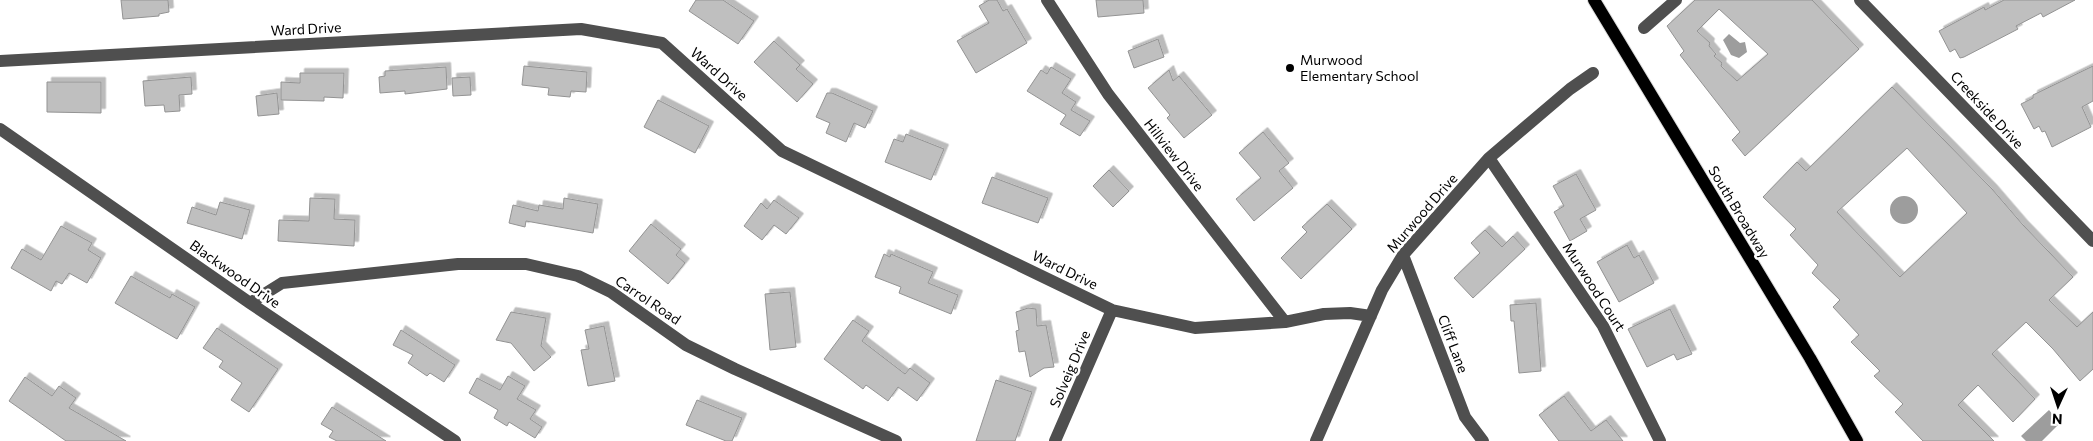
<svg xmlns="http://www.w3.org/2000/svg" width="2093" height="441" font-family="Commissioner,sans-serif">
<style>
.water{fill:#9d9d9d}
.building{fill:#bfbfbf;stroke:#939393;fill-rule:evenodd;filter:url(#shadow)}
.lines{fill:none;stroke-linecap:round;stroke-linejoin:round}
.major-casing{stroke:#dbdbdb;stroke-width:14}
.minor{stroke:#4f4f4f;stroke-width:12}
.major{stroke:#000;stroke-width:12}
.poi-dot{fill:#000;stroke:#fff;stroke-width:2}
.labels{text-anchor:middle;stroke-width:5;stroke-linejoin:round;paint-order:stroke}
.street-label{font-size:14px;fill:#000;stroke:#fff}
.poi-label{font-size:14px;fill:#000;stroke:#fff;text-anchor:start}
</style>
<defs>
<filter id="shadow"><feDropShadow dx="4.5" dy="-4.5" stdDeviation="0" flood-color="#0004"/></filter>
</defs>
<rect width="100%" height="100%" fill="#fff"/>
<path class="water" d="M1729,34L1740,43L1745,42L1747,52L1739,58L1731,55L1723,40Z
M1890 210a14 14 0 1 1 28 0a14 14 0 1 1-28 0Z
M2049,410L2060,423L2042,441H2026L2021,436Z"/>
<path class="building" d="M121,0H168L169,12L159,14V16L123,19Z
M696,0H723L754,21L738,44L689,11Z
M989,0H997L1003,11L1007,9L1027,43L976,73L957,41L989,23L979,6Z
M1096,0H1143L1144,13L1098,17Z
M1695,0H1812L1859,49L1745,156L1732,140L1740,132L1680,55L1684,51L1667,26ZM1719,9L1768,54L1737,81L1721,66L1722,63L1714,56L1716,54L1709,46L1710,43L1697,31Z
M2004,0H2075L2043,17L2041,13L2016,26L2018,29L1964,57L1960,58L1955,49L1950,52L1939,31L1984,7L1985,10Z
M1158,39L1164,57L1134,68L1128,51Z
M774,41L800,65L796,69L813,84L797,102L754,62Z
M524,66L587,72L586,92L571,91L570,97L548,95L549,88L522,85Z
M2093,66V101L2082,107L2091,127L2052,147L2045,131L2042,132L2039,126L2034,129L2021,104L2033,98V95Z
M446,67L447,89L405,94V91L380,93L379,77L385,76V71Z
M1051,67L1071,79L1062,93L1076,102L1071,110L1090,121L1080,136L1060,124L1066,115L1027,91L1041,70L1047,74Z
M1169,70L1173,81L1179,76L1212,115L1184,138L1167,118L1170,115L1148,88Z
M300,73H344L343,98L324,97V101L281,100V82L300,83Z
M191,77L192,94L179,95L180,111L165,112L164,105L145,106L143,81Z
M470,77L471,95L453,96L452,78Z
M47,82H101V113L47,112Z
M1892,87L1992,189L2023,225L2073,277L2049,300L2077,327L2093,312V369L2080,381L2053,349L2026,322L1992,354L2035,399L2013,422L1978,385L1958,405L1994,441H1923L1895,412L1903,404L1874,376L1880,371L1851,342L1859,335L1833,307L1840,300L1812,273L1818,265L1790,235L1796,229L1763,197L1797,162L1806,171ZM1907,148L1967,213L1900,277L1837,212Z
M277,93L279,114L258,116L256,96Z
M827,93H832L873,111L865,128L854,123L846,142L826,133L830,123L816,117Z
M658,100L709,126L695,153L644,127Z
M1263,132L1289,163L1279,171L1293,188L1254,221L1236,199L1261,178L1239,153Z
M906,134L944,149L931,180L885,162L894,139L903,142Z
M1109,170L1129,191L1113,207L1093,186Z
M1576,174L1596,210L1580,219L1587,231L1570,241L1554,212L1564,206L1553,186Z
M992,177L1048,198L1038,223L982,203Z
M310,198L335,199L334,219L355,220L354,246L278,241L279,220L309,221Z
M564,198L598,204L593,233L526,221L525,227L509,223L513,205L538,211L539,205L563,209Z
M774,200L799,218L786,234L774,225L762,240L744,226L761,203L767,209Z
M220,202L250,210L242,239L187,223L192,207L216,215Z
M1327,204L1352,229L1301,279L1281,258L1307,232L1302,227Z
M651,224L681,249L676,255L685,263L668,284L629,251Z
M61,226L92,243L88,250L101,258L87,283L69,273L62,284L56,281L51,291L11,268L22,249L41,260Z
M1485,230L1502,247L1513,236L1525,249L1473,298L1454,278L1480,253L1471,243Z
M1627,245L1634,258L1639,255L1654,283L1619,302L1597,262Z
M884,254L890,257L891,254L933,272L928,283L958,295L951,314L899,293L901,287L875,277Z
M131,276L170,298L172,294L195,307L177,339L115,303Z
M790,292L796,347L770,350L765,294Z
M1536,303L1541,371L1519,373L1514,321H1511L1510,305Z
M1028,308L1036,309L1037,326L1046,325L1054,367L1044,368L1030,377L1025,351L1019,352L1016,331L1019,330L1016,312Z
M1670,309L1692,354L1677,360L1674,354L1647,367L1628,329Z
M511,312L546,318L541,346L551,357L534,371L511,343L496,340Z
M853,320L869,331L862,341L905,374L910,368L930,383L917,401L898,387L888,401L866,385L863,389L824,359Z
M604,326L615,381L588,386L581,350L589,349L585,330Z
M217,328L278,369L249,412L231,400L242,383L219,367L223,361L203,348Z
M401,330L455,365L444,382L430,373L427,376L408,363L413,355L393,345Z
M508,376L525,386L517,399L536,410L530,419L542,427L535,438L509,422L507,426L494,418L498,410L469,393L477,378L500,390Z
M25,377L52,396L59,386L76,398L69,408L126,441H66L9,401Z
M996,380L1032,392L1015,441H976Z
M1564,396L1591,431L1606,420L1623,441H1559L1539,415Z
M697,400L742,418L732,441H726L686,425Z
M332,407L386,441H337L329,437L333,431L321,424Z"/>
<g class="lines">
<defs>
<path id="major" d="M1594,0L1810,358L1857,441"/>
</defs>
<use href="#major" class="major-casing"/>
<path class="minor" d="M1047,0L1108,94L1285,322
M1860,0L2093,241
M1644,28L1676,0
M0,61L581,29L662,43L782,151L1112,310L1195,328L1285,322L1324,314L1350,313L1371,316
M0,129L250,303L455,441
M1489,158L1603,326L1660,441
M1403,255L1465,417L1483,441
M250,303L282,283L458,264H526L578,276L611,292L686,345L735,369L896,441
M1055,441L1112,310
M1316,441L1382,290L1403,255L1489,158L1570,89L1593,73"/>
<use href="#major" class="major"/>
</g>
<circle class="poi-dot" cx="1290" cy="68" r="5"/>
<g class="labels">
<g class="street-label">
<text transform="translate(306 29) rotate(-3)" y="5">Ward Drive</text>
<text transform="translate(719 74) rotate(42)" y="5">Ward Drive</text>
<text transform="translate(1987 110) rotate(47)" y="5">Creekside Drive</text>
<text transform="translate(1174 155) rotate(52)" y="5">Hillview Drive</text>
<text transform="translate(1739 212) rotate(59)" y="5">South Broadway</text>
<text transform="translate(1422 213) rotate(-49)" y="5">Murwood Drive</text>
<text transform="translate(1065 270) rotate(26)" y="5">Ward Drive</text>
<text transform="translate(235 274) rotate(35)" y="5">Blackwood Drive</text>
<text transform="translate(1594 287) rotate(57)" y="5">Murwood Court</text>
<text transform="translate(648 300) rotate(34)" y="5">Carrol Road</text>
<text transform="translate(1453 344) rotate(69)" y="5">Cliff Lane</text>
<text transform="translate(1070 369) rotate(-67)" y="5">Solveig Drive</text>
</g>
<g class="poi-label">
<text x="1300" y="65">Murwood<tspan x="1300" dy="16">Elementary School</tspan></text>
</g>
</g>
<g transform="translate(2058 406) rotate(183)" stroke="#ffffff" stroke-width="4" paint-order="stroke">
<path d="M0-4L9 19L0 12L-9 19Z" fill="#000000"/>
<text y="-8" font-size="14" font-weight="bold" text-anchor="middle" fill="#000000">N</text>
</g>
</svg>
